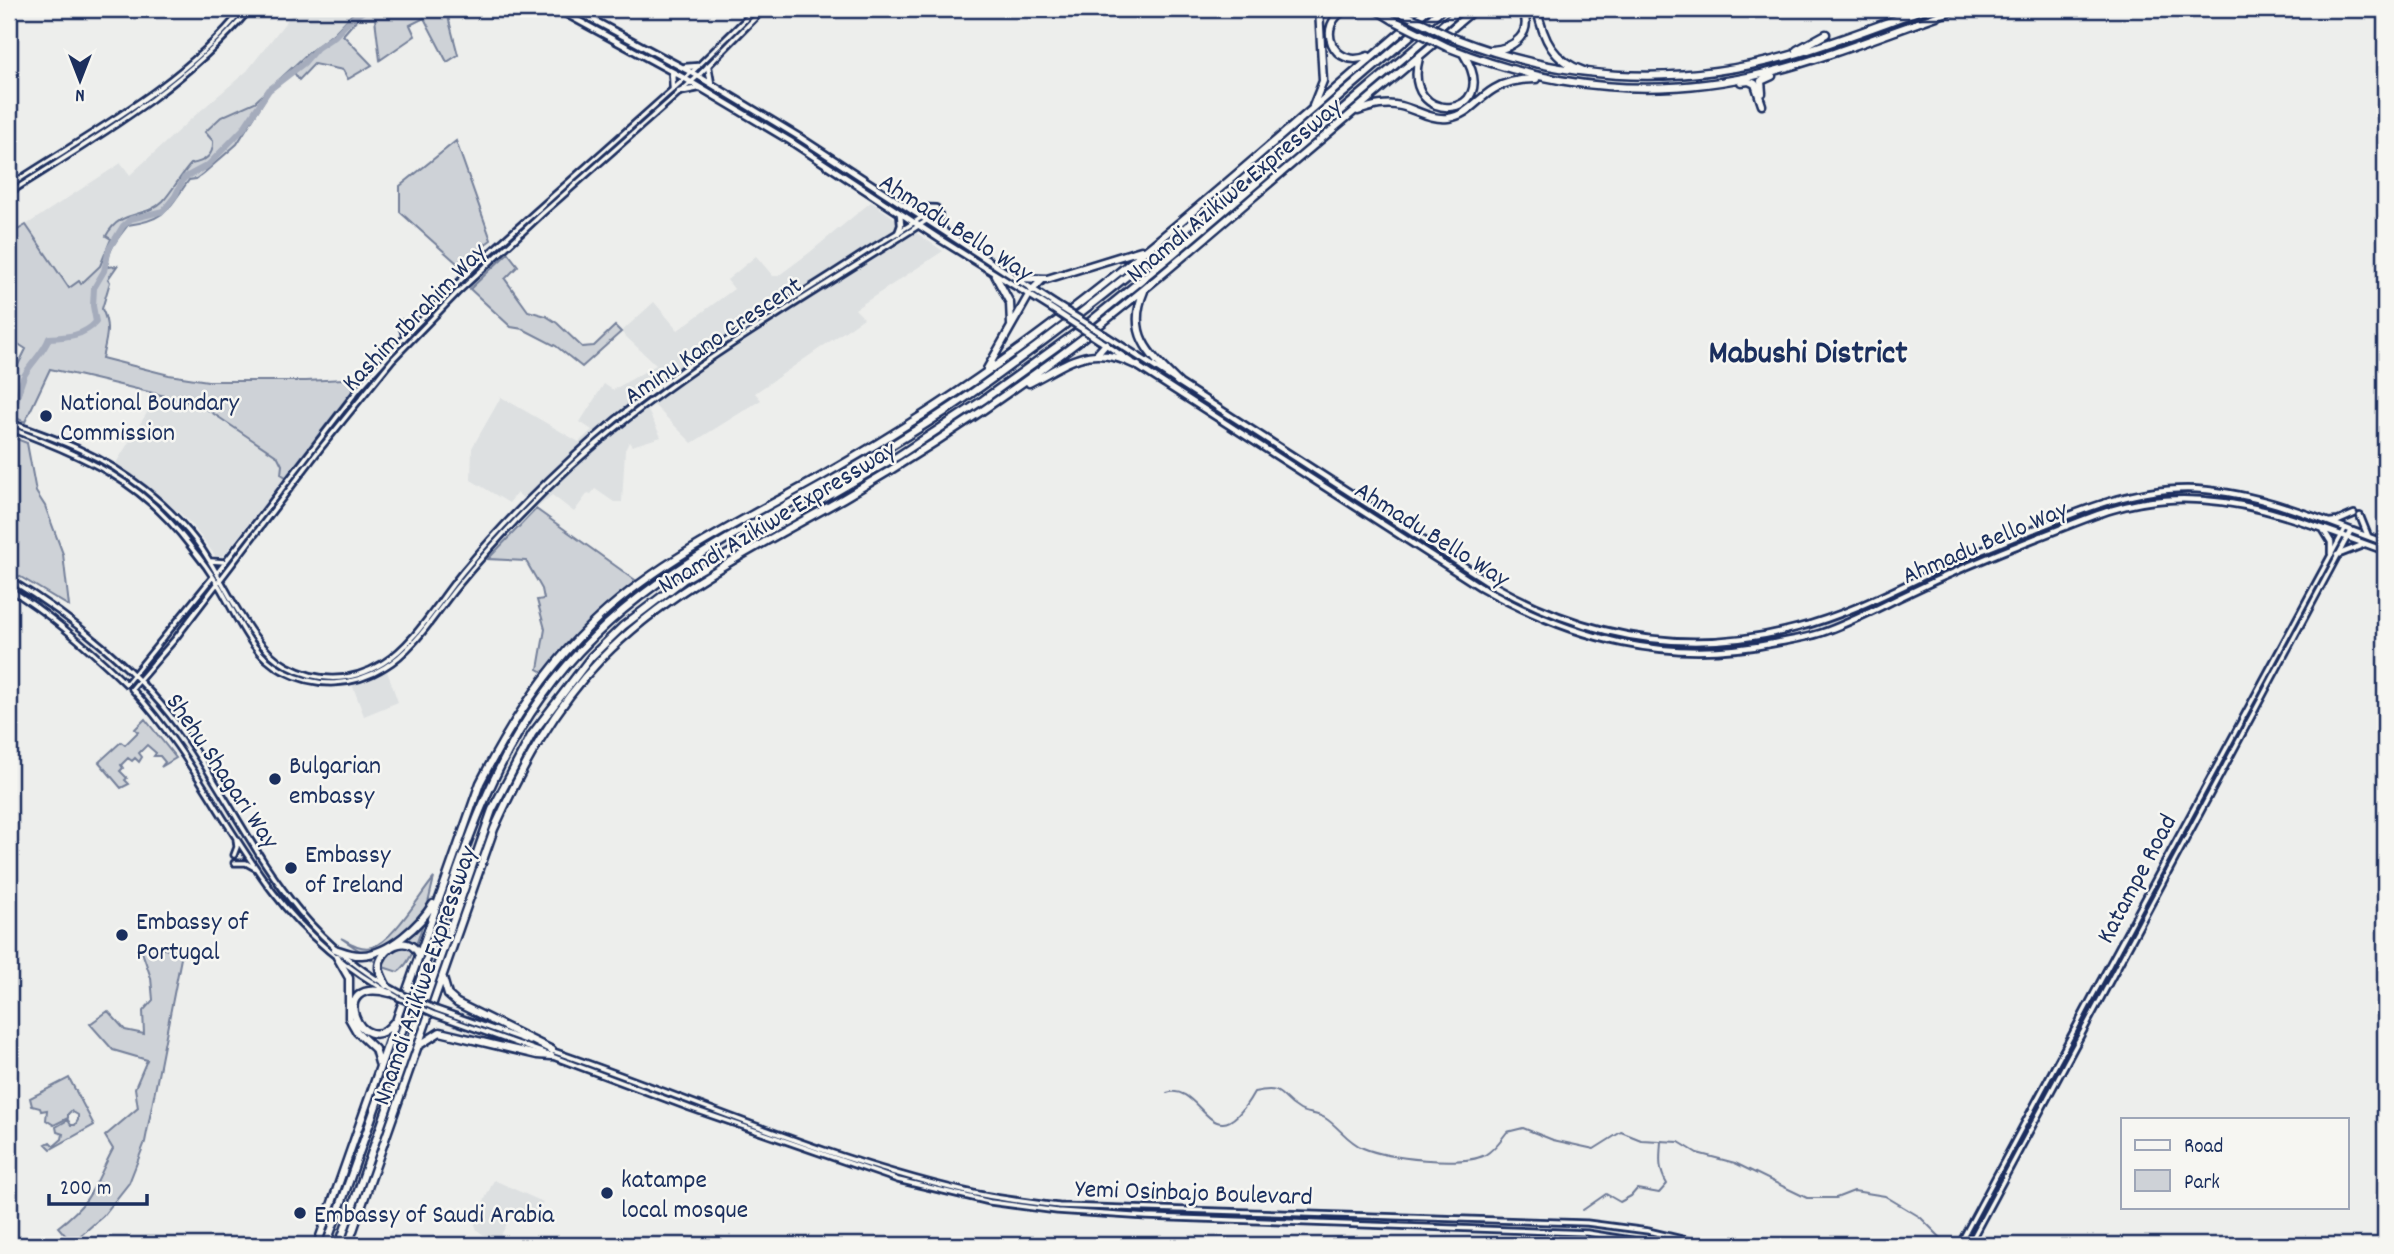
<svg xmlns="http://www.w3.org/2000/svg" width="2394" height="1254" font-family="Dekko,sans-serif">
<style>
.built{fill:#dde0e1}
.green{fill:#ced2d7;stroke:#74809a;stroke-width:2}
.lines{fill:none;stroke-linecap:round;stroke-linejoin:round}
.stream{stroke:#6e7a96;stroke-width:2}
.river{stroke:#a5acbc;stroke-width:6}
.secondary-casing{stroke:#1b2f5e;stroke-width:9}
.primary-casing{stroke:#1b2f5e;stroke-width:10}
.highway-casing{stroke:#1b2f5e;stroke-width:11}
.secondary{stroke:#f6f6f2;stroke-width:3.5}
.primary{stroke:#f6f6f2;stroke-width:4.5}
.highway{stroke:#f6f6f2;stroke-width:6}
.secondary-bridge-casing{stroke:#1b2f5e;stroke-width:9;stroke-linecap:butt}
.primary-bridge-casing{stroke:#1b2f5e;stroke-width:10;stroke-linecap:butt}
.highway-bridge-casing{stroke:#1b2f5e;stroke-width:11;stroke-linecap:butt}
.secondary-bridge{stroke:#f6f6f2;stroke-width:3.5}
.primary-bridge{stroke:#f6f6f2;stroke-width:4.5}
.highway-bridge{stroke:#f6f6f2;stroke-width:6}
.poi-dot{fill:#1b2f5e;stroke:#f6f6f2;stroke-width:2.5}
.labels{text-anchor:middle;stroke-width:5;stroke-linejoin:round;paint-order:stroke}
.street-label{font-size:26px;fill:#1b2f5e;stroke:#f6f6f2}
.poi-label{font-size:26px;fill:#1b2f5e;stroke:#f6f6f2;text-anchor:start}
.district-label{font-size:33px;font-weight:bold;fill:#1b2f5e;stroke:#f6f6f2}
</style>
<rect width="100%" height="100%" fill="#edeeec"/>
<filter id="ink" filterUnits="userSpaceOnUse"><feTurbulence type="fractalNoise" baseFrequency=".0143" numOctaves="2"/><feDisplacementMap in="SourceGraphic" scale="14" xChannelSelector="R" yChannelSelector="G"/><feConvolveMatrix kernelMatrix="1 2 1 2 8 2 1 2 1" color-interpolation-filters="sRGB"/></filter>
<g filter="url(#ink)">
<path class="built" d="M296,9H357L334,33L308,53L255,102L233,112L205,131L213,141L210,155L203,162L190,165L162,201L153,207L128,215L111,239L100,266L81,284L69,288L26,225L121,163L130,175L192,118L247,71Z
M871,202L943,251L855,309L864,318L755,393L761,400L692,443L653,404L647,409L661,437L632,446L629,442L625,450L622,502H614L595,489L591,494L588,493L574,512L552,495L536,509L517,493L509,503L471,480L472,448L501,397L579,442L592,430L580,422L604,384L613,390L656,365L621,332L654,302L678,330L734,289L727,280L756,256L773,276H778L809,253Z
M158,395L205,406V409L278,457L282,465L281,474L286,477L223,556L217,558L192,525L181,514L116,463Z
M387,671L398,702L364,716L352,684Z
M494,1180L543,1202L530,1222L512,1215L496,1244L477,1230L474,1222Z"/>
<path class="green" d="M357,9H446L458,55L447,62L424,18L410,25L415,36L380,60L375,19H357L343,35L372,65L348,79L343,70L314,64L299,80L293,71L270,91L237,144L204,173L196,179L189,180C168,209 166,220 128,225C118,238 107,250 108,267L117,266L108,279L110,282L102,309C111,327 106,340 102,358L169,375L208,381H306L362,378L286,477L281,474L282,465L278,457L205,408V406C153,393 102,380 50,369L25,422L9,415V383L13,367H17L26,349L9,338V235L26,225L69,288L79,281L81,284L100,266L111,239L106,236C121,208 145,219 163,201C173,190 180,176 191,164C204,162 214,156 213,141L205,132L221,117L255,102L308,53L334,33Z
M456,141L491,240L458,264L400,212V186Z
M508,253L518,266L505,279L528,311L546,316L557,323L582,347L594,346L615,326L621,332L582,367L556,346L523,329L511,327L470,289Z
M9,436L27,443L36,492L45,506L63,554L69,606L9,570Z
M536,509L638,582L581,629L545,673L538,669L545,629L537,600L544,599L542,589L526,561L488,559Z
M145,719L176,758L161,767L165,762L160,756H154L156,753L147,745L139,753L142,757L139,762L135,758L132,761L128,758L121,765L123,768L120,771L127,778L125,780L129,784L121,788L99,762L121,742L125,745L138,732L135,729Z
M434,878C427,904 419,957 398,972L383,967L341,938C350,943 361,950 372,947C393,941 419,896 434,878Z
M139,943L182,953L145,1142L129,1183L103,1216L72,1243L58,1227C94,1199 93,1187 113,1149L105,1136L138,1108L135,1088L147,1060L113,1050L90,1024L108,1011L125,1030L144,1034L143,1011L153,1000L151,978Z
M69,1078L94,1125L51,1149L46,1144L50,1142L54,1146L62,1139L63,1134L57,1132L56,1127L68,1120L71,1125H75L78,1120V1115L71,1111L68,1114V1118L54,1125L46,1120L47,1110L41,1111L40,1108L32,1106L30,1098Z"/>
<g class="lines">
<path class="stream" d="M1167,1093C1202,1081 1212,1167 1254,1092C1286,1085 1277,1097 1300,1110C1307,1114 1318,1113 1325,1118C1338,1126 1348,1142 1363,1148C1387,1158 1462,1167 1485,1155C1495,1149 1500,1141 1507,1132L1523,1128L1553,1140L1594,1149L1621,1132L1641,1140L1679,1142L1697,1153L1735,1163L1807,1198H1836L1854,1191L1885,1196L1920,1217L1948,1245
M1583,1210L1606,1194L1620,1202L1631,1196L1637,1189L1659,1193L1667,1184C1658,1169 1660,1159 1661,1141
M2139,1245L2141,1241L2154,1245"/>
<path class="river" d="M9,426C15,410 17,393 24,376C31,362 44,353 49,338C67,337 84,336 96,322L93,306L94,288L104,271L109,249L123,226L131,219L163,211L175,196L184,178L208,165L243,129L269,90L304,63L317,48L335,36L351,19L367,9"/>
<defs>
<path id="secondary" d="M9,186C91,132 180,87 243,9
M9,193C94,139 184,88 250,9
M401,323L405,337
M9,422C33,431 58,439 81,450C125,470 168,504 197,542C225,579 248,646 287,666C319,683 352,682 383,663C416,643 440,598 465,569C504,522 549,478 595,437C676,366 772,314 861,255C881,242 902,231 922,217
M9,428C86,458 139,478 191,547C201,559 211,573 219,586C237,616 250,654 283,671C316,688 353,687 385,667C415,649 435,614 457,587C491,546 528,506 568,469C672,373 807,298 926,221
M211,561L225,562
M217,573L360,387L412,329L478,263L691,73L756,9
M9,579C73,617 144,675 186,737C256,839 284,930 400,993
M9,589C52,615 90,649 126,684
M126,684L212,578
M132,689L175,639L320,449L393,359L457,293L542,214L698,76L764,9
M132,689C189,750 223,826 273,892C306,936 351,972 399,998
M234,855L237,847L236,838
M234,863H246L255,868
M436,1009L530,1042
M434,1014L544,1053
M550,1050C688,1097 822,1158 964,1191C996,1199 1028,1202 1059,1206L1587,1223L1648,1231L1707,1245
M551,1056L690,1108L898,1180L990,1202L1057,1211L1147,1217L1587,1233L1663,1245
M1959,1245C2087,1006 2215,766 2345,529
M1969,1245L2351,531"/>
<path id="primary" d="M557,9L684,78L790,141L941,240L1052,309
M573,9L698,76L801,138L1055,304
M708,66L711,83
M685,67L698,66
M672,72L673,89
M679,92L699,88
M909,207L936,208
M939,213V220L945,232
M898,233L901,225L900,214
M1105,335L1495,586C1589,639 1690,656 1796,628C1848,615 1898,588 1947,565C1971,554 1996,545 2020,535C2074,513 2128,489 2187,489C2255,490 2322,520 2385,543
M1099,340L1130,361
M1137,366L1480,587C1574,640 1668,665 1775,643C1790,640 1806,638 1821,633C1850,623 1876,609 1903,596C1946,575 1990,556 2034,539C2080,522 2116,503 2165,500C2241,494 2315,526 2385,551
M2360,516L2368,536
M2329,522L2338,521L2354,514
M2323,529L2331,542V554
M2337,555L2365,544"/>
<path id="highway" d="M1347,9C1314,24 1333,71 1368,56
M1375,9L1393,20
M1537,9C1543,39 1553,61 1584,71
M1454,38C1564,81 1674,88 1788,56C1834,43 1879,25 1924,9
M1447,47C1553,90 1658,100 1770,72C1833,56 1895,30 1957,9
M1491,50C1514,49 1534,33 1522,9
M1797,50L1826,34
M1419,58C1400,128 1505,120 1464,55
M1741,82L1749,81L1755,84L1762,105
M1762,93L1761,81L1772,76
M1313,106L1323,81L1319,9
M1358,111C1373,106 1386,102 1401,106C1417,110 1431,120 1448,118C1469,115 1477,99 1494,89C1507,81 1521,79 1536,79
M995,275L1010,303L1011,325
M1016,278L1047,279L1141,250
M1032,290L1042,280
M1144,291C1126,334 1149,354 1178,382
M1098,353L1106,344
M987,369L1029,295
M1029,383C1072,361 1090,342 1138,366
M335,949C344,952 353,956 362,955C389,954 420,925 433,904
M337,957L349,978V1018L357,1032L375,1049L379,1063
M443,978L448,995L457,1003L552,1050
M386,985C383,979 380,974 379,968C379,949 408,931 419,955
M390,993C324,975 362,1063 393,1023
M418,1046L440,1032L537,1055L551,1056
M317,1245L480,783C509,726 544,671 590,626C657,560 743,521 824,475C894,435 962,391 1027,343C1167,240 1296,121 1428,9
M326,1245C362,1147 396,1049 430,950C460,862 487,773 542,697C621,586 732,537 846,472C899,442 951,409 1000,373C1155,262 1296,132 1442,9
M339,1245L492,810L532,734L591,657L623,626L683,580L898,456L983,400L1077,332L1166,260L1461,9
M348,1245L494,829C522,767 554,708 601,659C670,588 759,546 844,498C911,459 977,416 1040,370C1126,308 1206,237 1287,168C1349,115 1413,62 1475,9"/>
</defs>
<use href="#secondary" class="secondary-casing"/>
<use href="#primary" class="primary-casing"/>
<use href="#highway" class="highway-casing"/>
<use href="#secondary" class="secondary"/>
<use href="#primary" class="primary"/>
<use href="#highway" class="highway"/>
<defs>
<path id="secondary-bridge" d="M400,993L436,1009
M399,998L434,1014"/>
<path id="primary-bridge" d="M1055,304L1105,335
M1052,309L1099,340"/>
<path id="highway-bridge" d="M1400,12L1454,38
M1393,20L1447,47"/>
</defs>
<use href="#secondary-bridge" class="secondary-bridge-casing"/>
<use href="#primary-bridge" class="primary-bridge-casing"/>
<use href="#highway-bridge" class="highway-bridge-casing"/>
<use href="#secondary-bridge" class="secondary-bridge"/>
<use href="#primary-bridge" class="primary-bridge"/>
<use href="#highway-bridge" class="highway-bridge"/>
</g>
</g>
<g class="poi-dot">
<circle cx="46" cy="416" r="7"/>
<circle cx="275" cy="779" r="7"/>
<circle cx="291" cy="868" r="7"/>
<circle cx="122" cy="935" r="7"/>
<circle cx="607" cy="1193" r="7"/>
<circle cx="300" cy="1213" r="7"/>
</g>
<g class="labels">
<g class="street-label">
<text transform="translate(1233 189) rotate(-40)" y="9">Nnamdi Azikiwe Expressway</text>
<text transform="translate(957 226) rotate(33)" y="9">Ahmadu Bello Way</text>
<text transform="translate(413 316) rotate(-46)" y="9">Kashim Ibrahim Way</text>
<text transform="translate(712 339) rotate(-34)" y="9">Aminu Kano Crescent</text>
<text transform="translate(776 516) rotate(-31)" y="9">Nnamdi Azikiwe Expressway</text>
<text transform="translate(1433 533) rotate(32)" y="9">Ahmadu Bello Way</text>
<text transform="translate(1984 541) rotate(-23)" y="9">Ahmadu Bello Way</text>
<text transform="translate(224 770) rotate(56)" y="9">Shehu Shagari Way</text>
<text transform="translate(2135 878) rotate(-62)" y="9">Katampe Road</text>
<text transform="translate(423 975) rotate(-71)" y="9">Nnamdi Azikiwe Expressway</text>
<text transform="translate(1194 1191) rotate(2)" y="9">Yemi Osinbajo Boulevard</text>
</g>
<g class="poi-label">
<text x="60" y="410">National Boundary<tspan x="60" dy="30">Commission</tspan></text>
<text x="289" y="773">Bulgarian<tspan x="289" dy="30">embassy</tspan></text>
<text x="305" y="862">Embassy<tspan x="305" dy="30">of Ireland</tspan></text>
<text x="136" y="929">Embassy of<tspan x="136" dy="30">Portugal</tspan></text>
<text x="621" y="1187">katampe<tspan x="621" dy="30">local mosque</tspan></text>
<text x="314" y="1222">Embassy of Saudi Arabia</text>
</g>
<g class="district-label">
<text x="1808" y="362">Mabushi District</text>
</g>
</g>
<rect width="2394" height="1254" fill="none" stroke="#f6f6f2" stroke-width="35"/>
<rect x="18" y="18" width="2359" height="1219" fill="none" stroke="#1b2f5e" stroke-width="2.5" filter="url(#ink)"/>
<rect x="2121" y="1118" width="228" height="91" fill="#f6f6f2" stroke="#9ea6b7" stroke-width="2"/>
<rect x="2135" y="1140" width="35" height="10" fill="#f6f6f2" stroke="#9ea6b7" stroke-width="2"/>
<text x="2184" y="1152" font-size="21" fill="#1b2f5e">Road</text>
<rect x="2135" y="1170" width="35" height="21" fill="#ced2d7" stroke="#9ea6b7" stroke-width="2"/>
<text x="2184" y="1188" font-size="21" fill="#1b2f5e">Park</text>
<g transform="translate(80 80) rotate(180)" stroke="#f6f6f2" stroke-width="5" paint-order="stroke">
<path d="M0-5L12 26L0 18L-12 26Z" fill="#1b2f5e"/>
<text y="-10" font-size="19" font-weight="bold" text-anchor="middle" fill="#1b2f5e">N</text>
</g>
<path d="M49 1194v10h98v-10" fill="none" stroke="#1b2f5e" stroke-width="3.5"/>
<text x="60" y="1194" font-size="21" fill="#1b2f5e" stroke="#f6f6f2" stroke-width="5" paint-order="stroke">200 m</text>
</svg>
